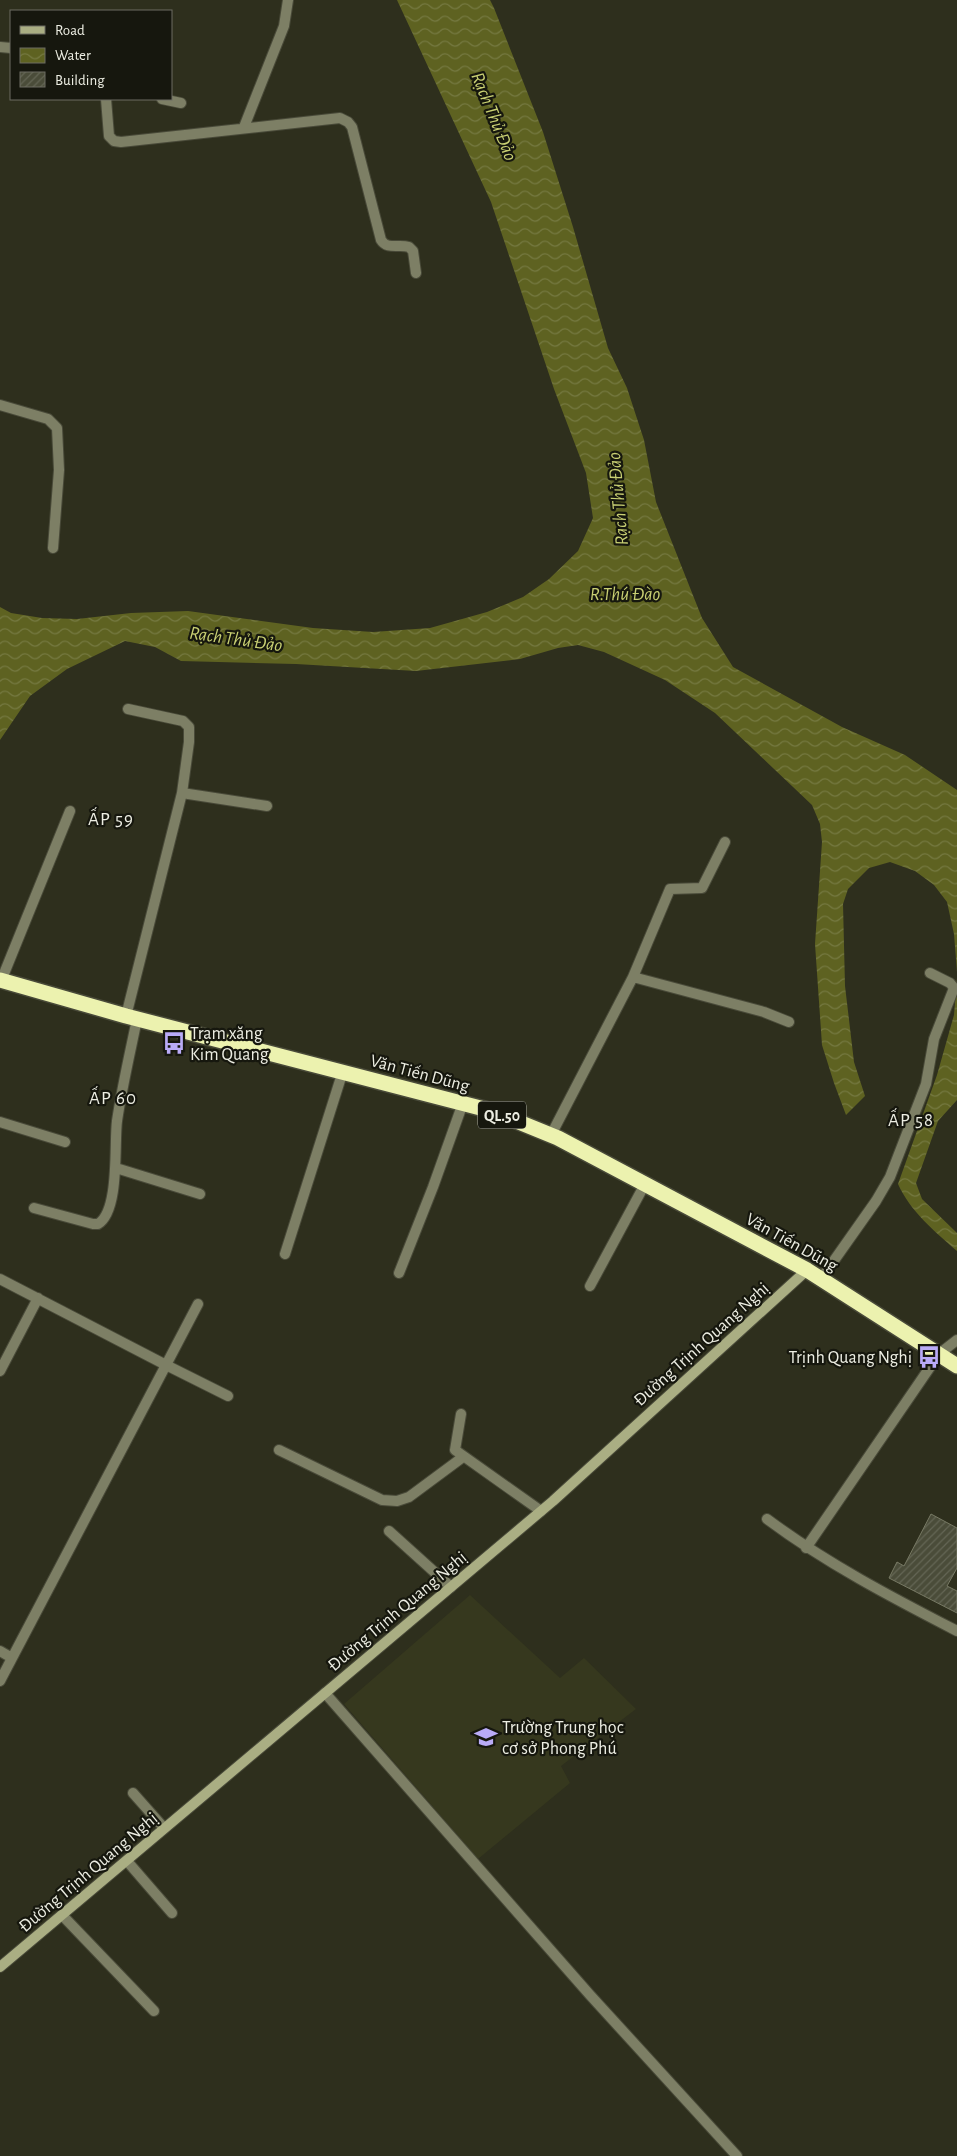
<svg xmlns="http://www.w3.org/2000/svg" width="957" height="2156" font-family="'Alegreya Sans',sans-serif">
<style>
.built{fill:#36381e}
.water{fill:url(#water-waves)}
.building{fill:url(#building-hatch);stroke:#777964}
.lines{fill:none;stroke-linecap:round;stroke-linejoin:round}
.lane-casing{stroke:#494a39;stroke-width:12}
.street-casing{stroke:#494a39;stroke-width:12}
.secondary-casing{stroke:#494a39;stroke-width:12}
.highway-casing{stroke:#494a39;stroke-width:18}
.lane{stroke:#7d7f65;stroke-width:10}
.street{stroke:#7d7f65;stroke-width:10}
.secondary{stroke:#aaae83;stroke-width:10}
.highway{stroke:#ecf2af;stroke-width:15}
.labels{text-anchor:middle;stroke-width:4.5;stroke-linejoin:round;paint-order:stroke}
.shield{fill:#16170e;stroke:#acada2;stroke-width:1}
.shield-label{font-size:16px;font-weight:bold;fill:#ecede2}
.poi-label{font-size:18px;fill:#ecede2;stroke:#16170e;text-anchor:start}
.street-label{font-size:18px;fill:#ecede2;stroke:#16170e}
.water-label{font-size:19px;font-style:italic;fill:#c9d073;stroke:#16170e}
.neighbourhood-label{font-size:19px;letter-spacing:1px;fill:#ecede2;stroke:#16170e}
</style>
<defs>
<pattern id="water-waves" width="16" height="10" patternUnits="userSpaceOnUse" patternTransform="scale(1.25)"><rect width="16" height="10" fill="#5e6221"/><path d="M0 5q4-4 8 0t8 0" fill="none" stroke="#757941"/></pattern>
<pattern id="building-hatch" width="6" height="6" patternUnits="userSpaceOnUse" patternTransform="scale(1.25)"><rect width="6" height="6" fill="#4a4c39"/><path d="M-1 1l2-2M0 6l6-6M5 7l2-2" fill="none" stroke="#646655"/></pattern>
</defs>
<rect width="100%" height="100%" fill="#2e2f1d"/>
<path class="built" d="M470,1595L560,1678L584,1658L636,1709L561,1766L570,1783L478,1859L344,1704Z"/>
<path class="water" d="M397,0H490L494,8L543,132L573,227L608,348L627,388L644,440L656,502L702,618L733,667L842,727L905,755L957,790V972L954,934L947,902L934,885L915,871L890,862L869,868L848,889L843,904L845,986L854,1062L865,1096L846,1115L834,1083L822,1045L815,944L822,842L820,824L812,805L715,713L665,680L604,652L578,645L558,648L520,659L416,671L296,664L181,661L155,647L125,641L67,669L30,696L0,740V607L11,613L42,618L77,619L131,613L188,611L313,628L373,632L430,628L487,612L523,597L549,579L578,551L593,518L586,473L554,389L491,202Z
M957,978V1100L938,1121L916,1183L922,1199L957,1233V1251C935,1232 910,1211 898,1184L937,1075L954,1015Z"/>
<path class="building" d="M931,1514L957,1528V1568L947,1586L957,1591V1613L889,1578L897,1562L904,1566Z"/>
<g class="lines">
<defs>
<path id="lane" d="M116,1168L200,1194
M34,1208L93,1224H98C120,1211 114,1143 117,1121C122,1087 130,1053 137,1019
M461,1414L455,1450L541,1511
M279,1450L382,1500L397,1501L409,1497L463,1457
M389,1531L451,1587
M133,1793L164,1828
M127,1861L172,1913"/>
<path id="street" d="M0,47L11,48
M106,99L109,136L114,141L121,142L340,118L348,122L352,127L381,240C387,250 399,244 409,247L413,251L416,273
M162,99L181,103
M244,127L284,26L288,0
M0,405L48,419L57,428L59,470L53,548
M128,709L183,721L189,727V742L182,793
M633,977L670,889L702,888L725,842
M1,981L70,811
M126,1016L182,793L267,806
M0,1122L65,1142
M551,1135L633,977L764,1012L789,1022
M285,1254L343,1071
M399,1273L433,1187L463,1103
M0,1279L166,1365L0,1681
M821,1279L876,1201L890,1177L926,1084L934,1039L954,988L950,983L930,973
M590,1286L645,1184
M198,1304L166,1365L228,1396
M0,1371L38,1298
M767,1519C826,1563 891,1597 957,1631
M806,1548L939,1354L957,1340
M0,1651L12,1658
M325,1693L590,1995L737,2156
M62,1915L154,2011"/>
<path id="secondary" d="M0,1967L553,1501L807,1270"/>
<path id="highway" d="M0,980L126,1016L492,1111L558,1138L807,1270L957,1366"/>
</defs>
<use href="#lane" class="lane-casing"/>
<use href="#street" class="street-casing"/>
<use href="#secondary" class="secondary-casing"/>
<use href="#highway" class="highway-casing"/>
<use href="#lane" class="lane"/>
<use href="#street" class="street"/>
<use href="#secondary" class="secondary"/>
<use href="#highway" class="highway"/>
</g>
<defs>
<symbol id="bus-bare" viewBox="-9 -9 18 18"><path d="M-5-6H5V4H4V6H2V4H-2V6H-4V4H-5ZM-3.5-4V0h7V-4ZM-3.5 1.2v1.5H-2V1.2ZM2 1.2v1.5H3.5V1.2Z" fill="#b9abf7" stroke="#16170e" stroke-width="2.5" paint-order="stroke"/></symbol>
<symbol id="school-bare" viewBox="-9 -9 18 18"><path d="M0-5L7-2L0 1L-7-2ZM-4 1L0 2.5L4 1V4Q0 6-4 4Z" fill="#b9abf7" stroke="#16170e" stroke-width="2.5" paint-order="stroke"/></symbol>
</defs>
<g fill-rule="evenodd">
<use href="#bus-bare" x="158" y="1027" width="32" height="32"/>
<use href="#bus-bare" x="913" y="1341" width="32" height="32"/>
<use href="#school-bare" x="470" y="1721" width="32" height="32"/>
</g>
<g class="labels">
<rect class="shield" x="478" y="1101.5" width="48" height="27" rx="4"/>
<g class="shield-label">
<text x="502" y="1121">QL.50</text>
</g>
<g class="poi-label">
<text x="190" y="1039">Trạm xăng<tspan x="190" dy="21">Kim Quang</tspan></text>
<text x="912" y="1363" text-anchor="end">Trịnh Quang Nghị</text>
<text x="502" y="1733">Trường Trung học<tspan x="502" dy="21">cơ sở Phong Phú</tspan></text>
</g>
<g class="street-label">
<text transform="translate(420 1073) rotate(15)" y="6">Văn Tiến Dũng</text>
<text transform="translate(792 1242) rotate(29)" y="6">Văn Tiến Dũng</text>
<text transform="translate(701 1344) rotate(-42)" y="6">Đường Trịnh Quang Nghị</text>
<text transform="translate(397 1611) rotate(-40)" y="6">Đường Trịnh Quang Nghị</text>
<text transform="translate(88 1872) rotate(-40)" y="6">Đường Trịnh Quang Nghị</text>
</g>
<g class="water-label">
<text transform="translate(495 116) rotate(68)" y="7">Rạch Thủ Đảo</text>
<text transform="translate(617 499) rotate(-95)" y="7">Rạch Thủ Đảo</text>
<text x="625" y="600">R.Thú Đào</text>
<text transform="translate(236 638) rotate(8)" y="7">Rạch Thủ Đảo</text>
</g>
<g class="neighbourhood-label">
<text x="111" y="825">ẤP 59</text>
<text x="113" y="1104">ẤP 60</text>
<text x="911" y="1126">ẤP 58</text>
</g>
</g>
<rect x="10" y="10" width="162" height="90" fill="#16170e" stroke="#6c6d63"/>
<rect x="20" y="26" width="25" height="8" fill="#aaae83" stroke="#6c6d63"/>
<text x="55" y="35" font-size="15" fill="#ecede2">Road</text>
<rect x="20" y="48" width="25" height="15" fill="url(#water-waves)" stroke="#6c6d63"/>
<text x="55" y="60" font-size="15" fill="#ecede2">Water</text>
<rect x="20" y="72" width="25" height="15" fill="url(#building-hatch)" stroke="#6c6d63"/>
<text x="55" y="85" font-size="15" fill="#ecede2">Building</text>
</svg>
